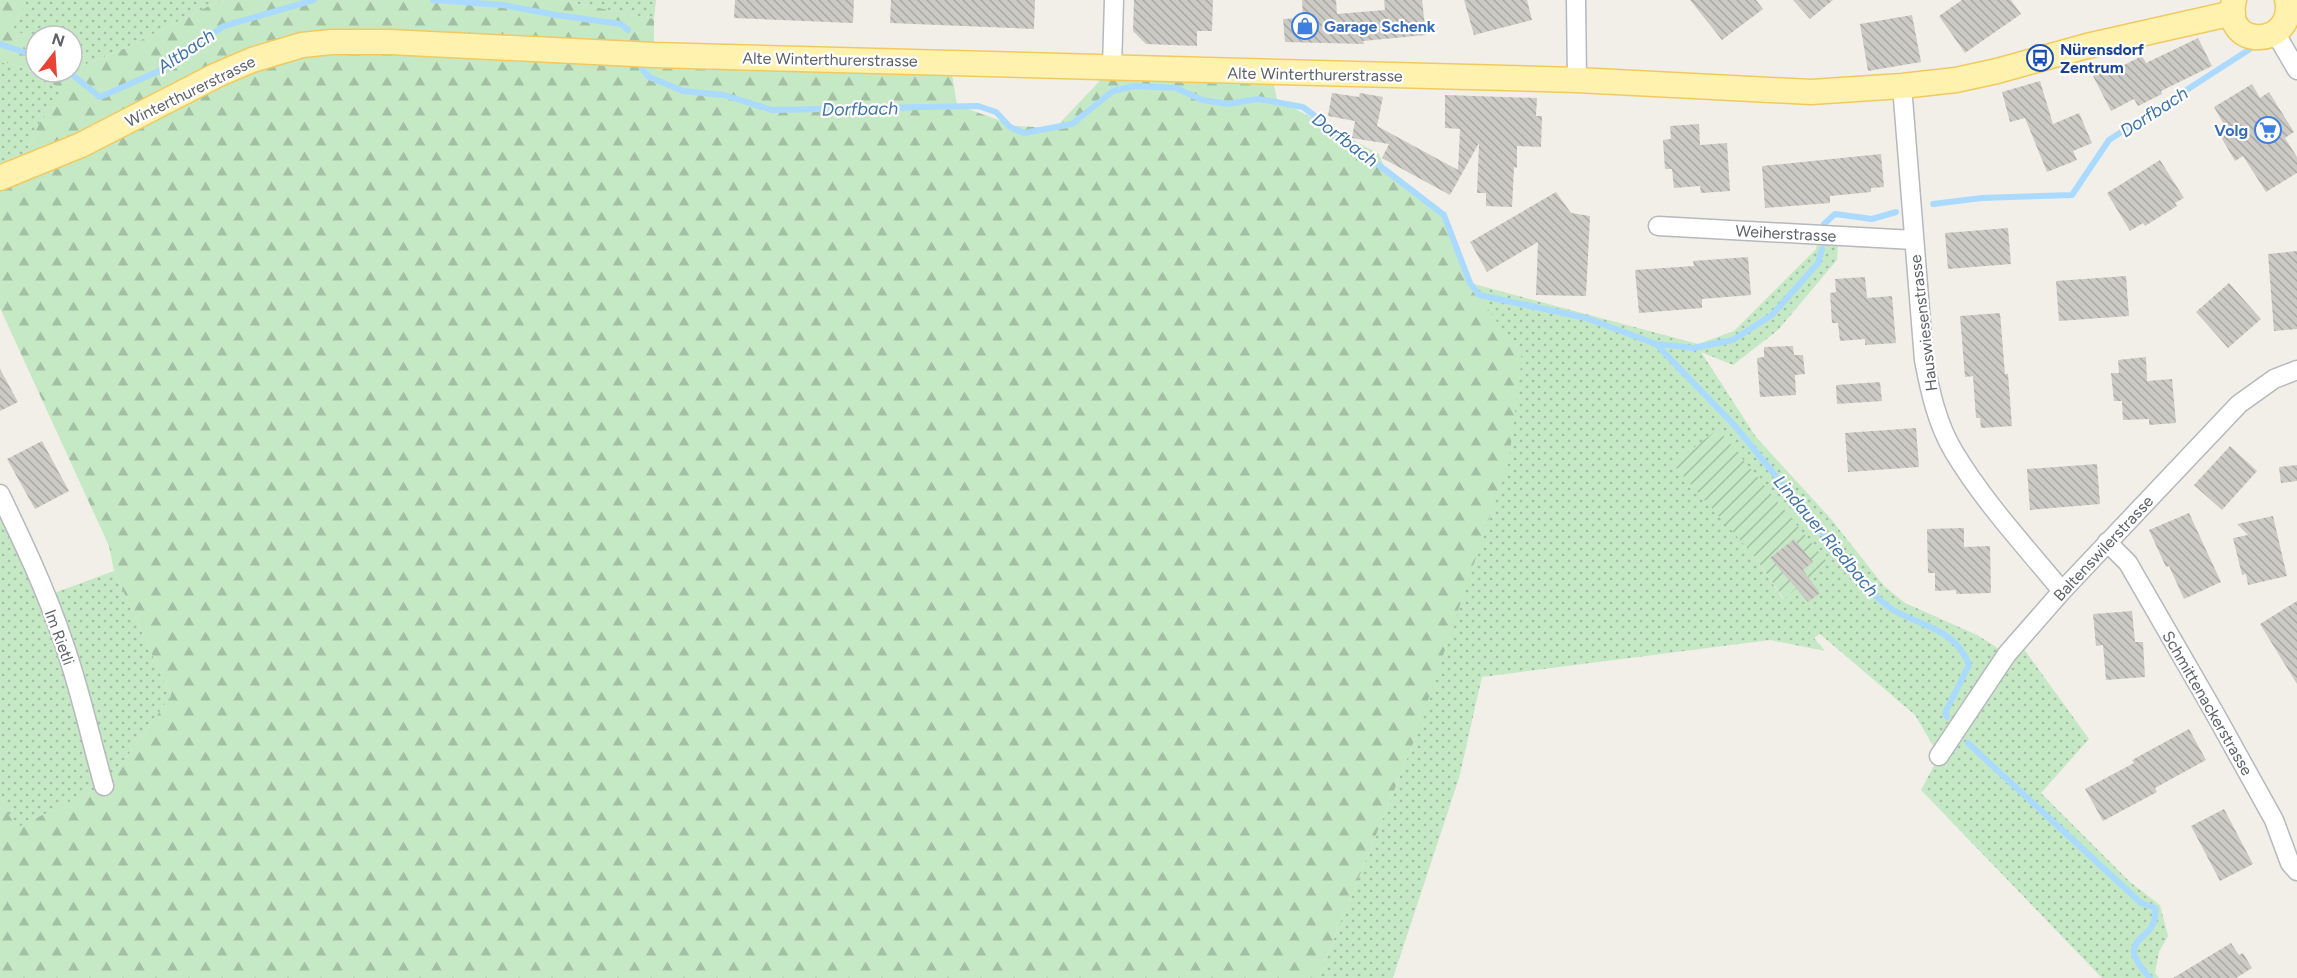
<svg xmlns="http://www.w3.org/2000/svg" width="2297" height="978" font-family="Figtree,sans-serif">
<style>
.grass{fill:url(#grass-dots);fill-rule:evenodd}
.forest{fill:url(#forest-firs)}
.garden{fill:url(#garden-furrows)}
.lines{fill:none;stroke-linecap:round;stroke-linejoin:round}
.stream{stroke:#aadaff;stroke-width:6}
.building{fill:url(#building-back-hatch)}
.minor-casing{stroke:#b5b8bc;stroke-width:21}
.major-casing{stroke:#f2c960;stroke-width:27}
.minor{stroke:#fff;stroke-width:18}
.major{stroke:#fff2af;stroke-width:24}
.labels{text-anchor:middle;stroke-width:4.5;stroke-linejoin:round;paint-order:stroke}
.shop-label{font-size:16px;font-weight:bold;fill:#366cbe;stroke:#fff;text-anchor:start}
.transit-label{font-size:16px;font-weight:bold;fill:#164399;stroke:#fff;text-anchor:start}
.street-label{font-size:16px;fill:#5f6368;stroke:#fff}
.water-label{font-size:18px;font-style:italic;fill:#4174aa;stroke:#fff}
</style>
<defs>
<pattern id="grass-dots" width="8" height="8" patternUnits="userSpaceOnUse" patternTransform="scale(1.5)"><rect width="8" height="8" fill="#c5e8c5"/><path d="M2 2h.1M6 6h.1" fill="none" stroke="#a3c0a4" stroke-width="1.8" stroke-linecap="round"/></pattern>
<pattern id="forest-firs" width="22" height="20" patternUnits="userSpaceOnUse" patternTransform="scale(1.5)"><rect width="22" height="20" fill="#c5e8c5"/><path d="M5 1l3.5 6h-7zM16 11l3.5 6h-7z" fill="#a3c0a4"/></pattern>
<pattern id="garden-furrows" width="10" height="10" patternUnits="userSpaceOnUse" patternTransform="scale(1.5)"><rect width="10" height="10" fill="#c5e8c5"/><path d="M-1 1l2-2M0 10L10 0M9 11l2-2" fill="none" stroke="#a3c0a4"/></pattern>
<pattern id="building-back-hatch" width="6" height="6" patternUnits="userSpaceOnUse" patternTransform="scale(1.5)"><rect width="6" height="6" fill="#cccac5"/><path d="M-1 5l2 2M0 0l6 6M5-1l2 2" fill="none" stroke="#a9a8a4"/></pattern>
</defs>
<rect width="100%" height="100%" fill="#f1efe8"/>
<path class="grass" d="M26,0H228L213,4L119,51L84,65L72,59V36H36V41L13,29Z
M559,0H656L654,19Z
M0,62C26,65 45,77 66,93L40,122L17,172L0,178Z
M1817,243L1838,244L1837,260L1778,330L1733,365L1701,352L1756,437L1831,519L1884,586L1905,603L1977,635L2007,654L2018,641L2089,739L2041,793L2130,882L2160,905L2168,936L2159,952L2155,973L2159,978H2102L1921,790L1939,756L1915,715L1820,634L1814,638L1825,651L1770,640L1482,677L1459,778L1393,978H1318L1415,739L1470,283L1698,344L1734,331L1816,249ZM1754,556L1826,562L1783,599Z
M0,515L40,598L114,571L171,696L108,783L15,829L0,798Z"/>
<path class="forest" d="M0,0H26L13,29L36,41V72H72V59L84,65L119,51L213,4L228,0H559L654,19V55L950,62L957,105L1015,126L1055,128L1112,68L1271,73L1277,99L1379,154L1386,171L1444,215L1470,283L1522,358L1509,459L1415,739L1318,978H0V798L16,828L108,783L171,696L114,571L109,546L0,308V178L17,172L40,122L65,93C45,77 26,65 0,62Z"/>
<path class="garden" d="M1718,429L1827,562L1784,599L1754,556L1673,464Z"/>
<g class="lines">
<path class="stream" d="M433,0L503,5L556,15L621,24L628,30
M0,44L36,56
M643,70L649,77L683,91L724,95L772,110L978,106L996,112L1010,127L1024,133L1072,124L1113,91L1135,86L1176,88L1202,100L1228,104L1258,99L1303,107L1444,215L1470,283L1479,295L1586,318L1656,344L1693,348L1733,340L1772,315L1818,263L1822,249
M69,72L100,97L157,72L224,26L314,0
M1933,204L1982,198L2072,195L2109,140L2250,49
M1824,224L1835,214L1872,219L1896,212
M1657,345L1735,426L1871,592C1878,598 1885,605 1893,610C1923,627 1956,629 1969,665L1945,713L1947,717
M1968,743L2141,903L2155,908C2160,945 2109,933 2150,978"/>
</g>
<path class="building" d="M735,0H854L853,23L734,18Z
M891,0H1035L1034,29L890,23Z
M1134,0H1213L1212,31H1197V46L1146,44L1133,31Z
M1302,0H1336L1337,14L1385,10L1384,0H1422L1426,35L1363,41L1364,44L1285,42L1283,19L1303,18Z
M1464,0H1527L1532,20L1474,35Z
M1690,0H1756L1763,9L1722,40Z
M1793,0H1833L1810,19Z
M1962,0H2011L2021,14L1965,53L1939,16Z
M1912,15L1921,62L1868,71L1860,24Z
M2198,38L2212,66L2161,91L2162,94L2138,106L2134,99L2111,111L2093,76L2116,64L2118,68L2142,56L2146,63Z
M2040,81L2053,124L2079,113L2092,143L2073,151L2077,160L2047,172L2025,118L2010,122L2002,92Z
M2252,84L2260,98L2269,92L2294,132L2285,138L2297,157V173L2266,192L2243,156L2235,161L2218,132L2226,128L2214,107Z
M1332,93L1359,97L1360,93L1383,97L1377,126L1458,170L1460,129L1445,128V95L1537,98L1536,116H1542L1541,147L1517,146V168L1514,167L1512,207L1486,206V193H1477L1479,143L1450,195L1382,158L1389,144L1352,138L1355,121L1328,116Z
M1699,124L1700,145L1727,143L1730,191L1701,193L1700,186L1674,188L1672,169H1665L1663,140L1671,139L1670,126Z
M1881,154L1884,187L1871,188V192L1830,196V203L1765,208L1762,166Z
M2160,160L2184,198L2175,203L2177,206L2145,226L2143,223L2130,231L2107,193Z
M1556,192L1571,213L1590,216L1586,296L1536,295L1538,242L1487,272L1470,242Z
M2008,228L2011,264L1948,269L1945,233Z
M2297,251V329L2274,331L2268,254Z
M1748,257L1751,295L1702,299V308L1639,313L1635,270L1694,266L1693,261Z
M2126,276L2129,316L2059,321L2056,281Z
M1865,277L1867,298L1892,296L1896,343L1865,345V339L1840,341L1838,323H1832L1830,293L1836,292L1835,279Z
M2229,283L2261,319L2228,348L2196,312Z
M2000,313L2005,374H2008L2012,426L1981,428L1980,418H1976L1973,376L1965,377L1960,316Z
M1793,346L1794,355H1803L1805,374L1795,375L1796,395L1760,397L1757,358L1764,357V347Z
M2146,357L2147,381L2172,379L2176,423L2149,425V419L2123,420L2122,401H2114L2111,373H2119L2118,360Z
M0,369L18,402L0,411Z
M1880,382L1882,401L1837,404L1836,385Z
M1916,428L1919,467L1848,472L1845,433Z
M42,441L69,491L35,509L7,459Z
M2230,446L2257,471L2222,510L2194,485Z
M2097,464L2100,504L2030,510L2027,469Z
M2297,465V481L2281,483L2279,467Z
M2189,513L2221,582L2184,599L2169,566L2166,567L2149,530Z
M2273,516L2287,576L2248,585L2246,574L2242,575L2233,538L2248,535L2237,524Z
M1964,528V547L1990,546L1991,593L1956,594V590L1935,591V573H1928L1927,529Z
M1794,539L1813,562L1803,570L1820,593L1808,602L1770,558Z
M2297,601V684L2260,624Z
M2132,611L2135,642H2143L2145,677L2106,680L2103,645L2096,646L2093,614Z
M2189,729L2206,760L2155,788L2157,792L2103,821L2085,789L2134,763L2132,760Z
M2224,809L2253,864L2220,881L2191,826Z
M2231,943L2239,955L2243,953L2252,968L2236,978H2173Z"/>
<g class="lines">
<defs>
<path id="minor" d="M1576,0L1577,80
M2276,34L2297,70
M1112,68L1114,0
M1902,86L1924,360C1930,391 1937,424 1954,452C1984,502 2025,546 2062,591
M1658,226L1914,240
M0,494C23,542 46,590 63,641C80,688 90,737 104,786
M2107,542L2128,563L2214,712L2274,820L2290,863L2297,871
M1939,756L2007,654L2062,591L2239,404L2274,379L2297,370"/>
<path id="major" d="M2234,0C2221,52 2297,47 2287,0
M0,178L81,145L217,75L252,60L302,45L331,42H390L654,55L1577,80L1811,92L1902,86L1956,80L1997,71L2087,46L2233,13"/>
</defs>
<use href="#minor" class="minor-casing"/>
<use href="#major" class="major-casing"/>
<use href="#minor" class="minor"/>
<use href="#major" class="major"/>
</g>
<defs>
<symbol id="shop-ring" viewBox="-11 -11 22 22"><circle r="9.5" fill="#fff" stroke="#3f7fe0" stroke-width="1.5"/><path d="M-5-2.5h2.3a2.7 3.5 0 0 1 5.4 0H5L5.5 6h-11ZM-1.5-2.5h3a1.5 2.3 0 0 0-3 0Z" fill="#3f7fe0"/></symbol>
<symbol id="bus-ring" viewBox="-11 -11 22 22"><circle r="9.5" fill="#fff" stroke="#1a4fb4" stroke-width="1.5"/><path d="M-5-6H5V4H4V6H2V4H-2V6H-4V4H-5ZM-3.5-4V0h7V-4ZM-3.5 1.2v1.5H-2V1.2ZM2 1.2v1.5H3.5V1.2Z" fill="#1a4fb4"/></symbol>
<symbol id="supermarket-ring" viewBox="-11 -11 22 22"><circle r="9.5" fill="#fff" stroke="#3f7fe0" stroke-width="1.5"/><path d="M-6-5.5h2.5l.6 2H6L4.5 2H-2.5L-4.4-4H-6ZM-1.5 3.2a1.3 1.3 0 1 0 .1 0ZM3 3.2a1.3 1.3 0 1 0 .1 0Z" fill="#3f7fe0"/></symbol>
</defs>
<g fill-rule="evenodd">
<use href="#shop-ring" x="1290" y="11" width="30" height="30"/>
<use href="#bus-ring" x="2025" y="43" width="30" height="30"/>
<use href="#supermarket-ring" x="2253" y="115" width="30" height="30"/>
</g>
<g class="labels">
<g class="shop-label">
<text x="1324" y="32">Garage Schenk</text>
<text x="2248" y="136" text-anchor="end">Volg</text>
</g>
<g class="transit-label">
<text x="2060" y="55">Nürensdorf<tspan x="2060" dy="18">Zentrum</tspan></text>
</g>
<g class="street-label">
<text transform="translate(830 59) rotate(1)" y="6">Alte Winterthurerstrasse</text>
<text transform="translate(1315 74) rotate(1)" y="6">Alte Winterthurerstrasse</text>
<text transform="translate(190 91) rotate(-26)" y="6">Winterthurerstrasse</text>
<text transform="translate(1786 233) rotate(3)" y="6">Weiherstrasse</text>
<text transform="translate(1923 323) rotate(-97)" y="6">Hauswiesenstrasse</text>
<text transform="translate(2103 548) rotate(-47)" y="6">Baltenswilerstrasse</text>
<text transform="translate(60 637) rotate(70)" y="6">Im Rietli</text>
<text transform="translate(2208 703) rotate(60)" y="6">Schmittenackerstrasse</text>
</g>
<g class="water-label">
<text transform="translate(186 51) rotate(-34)" y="6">Altbach</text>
<text transform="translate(860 109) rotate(-1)" y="6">Dorfbach</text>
<text transform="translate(2154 112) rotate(-33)" y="6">Dorfbach</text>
<text transform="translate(1345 140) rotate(37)" y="6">Dorfbach</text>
<text transform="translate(1826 536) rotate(50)" y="6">Lindauer Riedbach</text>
</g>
</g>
<g transform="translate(54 54) rotate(17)"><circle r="28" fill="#ffffff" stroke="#bfc1c3" stroke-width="1.5"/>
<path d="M0-4.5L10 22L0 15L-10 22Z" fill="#ea4335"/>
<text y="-9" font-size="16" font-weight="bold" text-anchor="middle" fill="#5f6368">N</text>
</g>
</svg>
